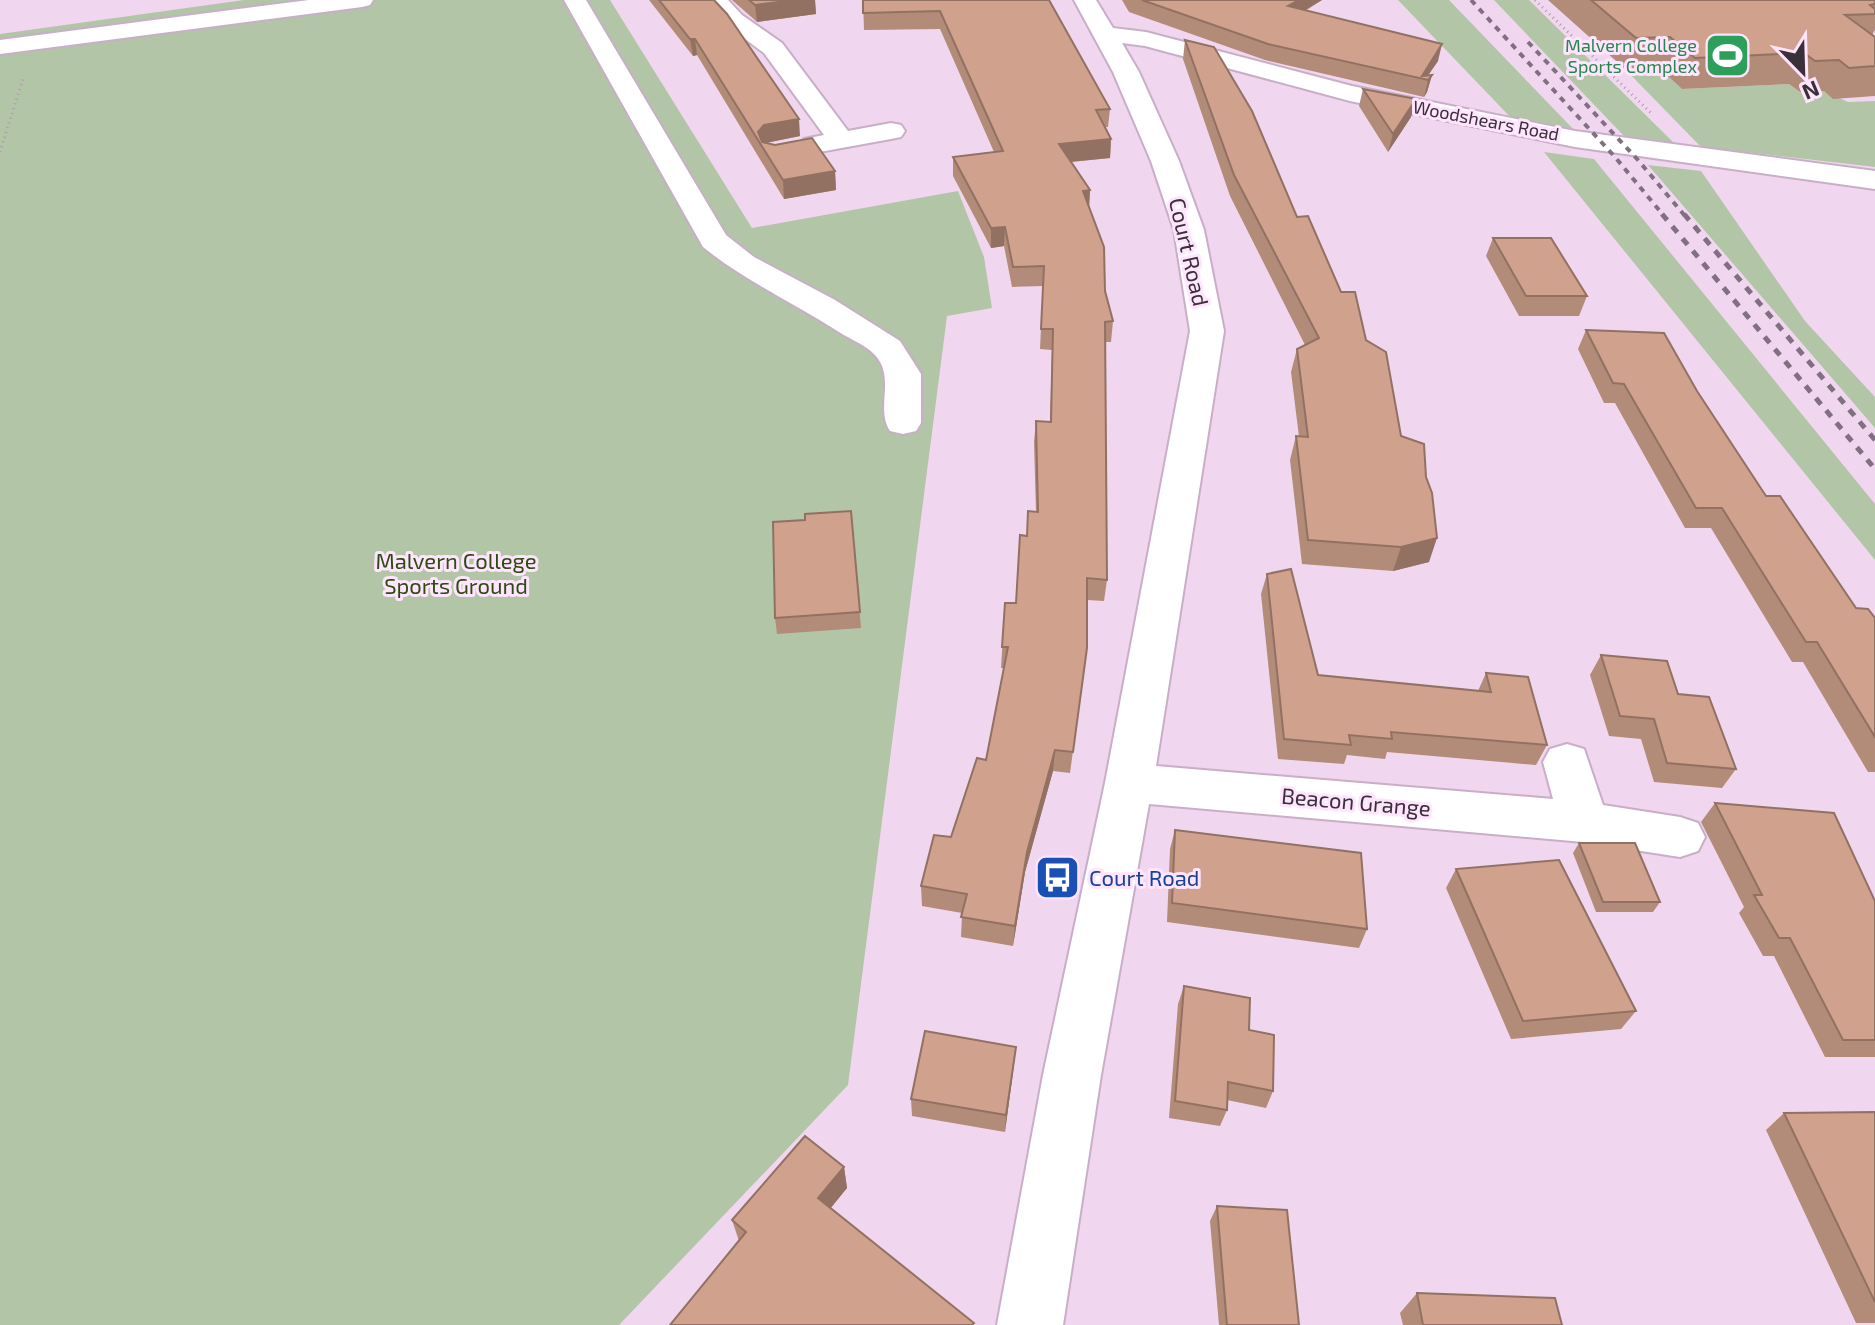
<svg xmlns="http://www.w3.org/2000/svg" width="1875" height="1325" font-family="'Exo 2',sans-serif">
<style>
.green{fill:#b3c5a7}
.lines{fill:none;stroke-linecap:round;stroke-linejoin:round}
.minor-casing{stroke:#c8aec7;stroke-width:4}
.path{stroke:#af9aae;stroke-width:3;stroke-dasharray:1 4;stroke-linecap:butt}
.minor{fill:#fff;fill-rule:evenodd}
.rail-far1{stroke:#817081;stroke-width:4;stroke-dasharray:6 6;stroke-linecap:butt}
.rail{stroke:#817081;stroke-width:5;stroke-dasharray:8 8;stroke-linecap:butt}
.wall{fill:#b38b79}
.shaded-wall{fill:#927163}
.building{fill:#d0a28d;stroke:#927163;stroke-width:2}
.labels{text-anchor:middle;stroke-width:6;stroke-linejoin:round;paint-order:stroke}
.far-leisure-label{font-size:18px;fill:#27864d;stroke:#ffe4fd;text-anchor:end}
.far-street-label{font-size:18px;fill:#3a303a;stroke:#ffe4fd}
.street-label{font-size:22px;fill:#3a303a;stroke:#ffe4fd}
.park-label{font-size:22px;fill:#2c4b0f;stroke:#ffe4fd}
.transit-label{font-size:22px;fill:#164399;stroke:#ffe4fd;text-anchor:start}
</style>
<rect width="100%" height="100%" fill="#f1d6f0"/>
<path class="green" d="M244,0H610L752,228L958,191L984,257L992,308L947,316L848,1085L619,1325H0V34Z
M1398,0H1449L1577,133L1516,123Z
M1494,0H1529L1674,143L1624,136Z
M1658,67L1682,89L1789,84L1800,92L1824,91L1848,102L1875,101V167L1701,147L1624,68Z
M1544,152L1594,159L1875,504V560Z
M1648,165L1701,171L1805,321L1875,397V428Z"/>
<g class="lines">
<defs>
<path id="minor" d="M309,0H373L370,5L362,7L0,54V40Z
M564,0H586L726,235L754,257L835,300L900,341L921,374V423L916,431L903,434L890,431C875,408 896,378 875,355C867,346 850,339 839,332C794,303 745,281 703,247Z
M704,0H728L742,15L782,43L848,131L891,123L901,125L905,131L901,137L891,139L814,153L804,151L800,145L804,139L824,135L764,53L726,25Z
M1074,0H1096L1113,28L1146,32L1352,86L1575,131L1875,171V189L1575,147L1350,101L1145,46L1122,43L1139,72L1179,161L1204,230L1224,331L1156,766L1553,799L1543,762L1550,749L1567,744L1584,749L1603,805L1680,817L1698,823L1705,837L1698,851L1680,857L1583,842L1149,804L1101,1075L1063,1325H997L1043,1075L1105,783L1190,331L1174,230L1151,161L1113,72Z"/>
</defs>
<use href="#minor" class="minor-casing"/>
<path class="path" d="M1535,0L1652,114
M0,152L23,79"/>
<use href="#minor" class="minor"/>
<path class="rail-far1" d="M1471,0L1615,157L1664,216
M1528,42L1638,160L1685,216"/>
<path class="rail" d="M1662,214L1875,469
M1684,214L1875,440"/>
</g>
<path class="wall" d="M649,0H714L800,136L766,143L835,171L836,190L784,199L697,55L693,56Z
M732,0H815L816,14L757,22Z
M863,0H1049L1110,109L1108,127H1105L1111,139L1110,158L1071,162L1090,190L1089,206L1105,291L1113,321L1111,342H1105L1107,580L1104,601L1087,600V648L1070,773L1053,771L1025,872L1013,946L961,937L962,913L922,906L921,886L951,837L986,760L1004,668H1001L1005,603H1016L1026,536L1036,512L1034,442L1036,421L1050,422L1052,350L1040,349L1043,286L1012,287L1004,246L991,248L953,176V157L994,152L940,29L864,30Z
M1122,0H1322L1305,11L1438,61L1428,75H1432L1427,92L1424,97L1265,60L1129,12Z
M1548,0H1875V30L1872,35L1875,37V96L1833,99L1824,91L1800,92L1789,84L1682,89L1658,67L1624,68Z
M1185,40L1297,217L1341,292L1366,340L1401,436L1429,562L1393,571L1302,564L1290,460L1296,436L1299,437L1291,372L1297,349L1305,345L1230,196L1183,59Z
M1363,89L1416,99L1411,117L1388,152L1359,106Z
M1493,238L1587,296L1579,316H1519L1486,256Z
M1586,330L1697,391L1766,496L1856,608L1875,618V772H1868L1803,662H1792L1711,528H1685L1615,403H1604L1578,349Z
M851,511L861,628L777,634L775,618L805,520Z
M1267,574L1318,675L1478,691L1486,673L1547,745L1536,765L1387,752L1385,759L1347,755L1344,764L1278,759L1261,594Z
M1601,655L1678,694L1736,769L1722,788L1654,782L1641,739L1609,736L1590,675Z
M1715,803L1871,895L1875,901V1057H1825L1774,956H1763L1739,913L1744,907L1701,822Z
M1175,830L1367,929L1359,948L1167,922L1170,849Z
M1579,843L1660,902L1653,912H1596L1573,853Z
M1456,869L1636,1011L1621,1029L1511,1039L1446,888Z
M1184,986L1249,1030L1273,1091L1266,1108L1227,1100V1110L1220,1126L1169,1118L1178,1004Z
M1014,1064L1005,1132L912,1116L911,1099Z
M1875,1112V1323H1856L1766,1130L1784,1113Z
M844,1167L847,1188L830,1208L974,1323V1325H670L739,1241L732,1220Z
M1217,1206L1299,1325H1219L1210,1221Z
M1417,1293L1562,1325H1403L1400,1313Z"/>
<path class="shaded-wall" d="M795,0H815L816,14L757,22L755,5Z
M1299,0H1322L1285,22L1288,6Z
M690,39H695L697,55L693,56Z
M1442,44L1438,61L1425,80L1422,76Z
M1432,75L1427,92L1424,97L1428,80Z
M1416,99L1411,117L1388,152L1393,134Z
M799,119L800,136L765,143L762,147L758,132L764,125Z
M1111,139L1110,158L1058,163L1059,144Z
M835,171L836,190L784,199L783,180Z
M1090,190L1089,209L1083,191Z
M1005,227L1004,246L991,248V228Z
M1437,538L1429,562L1393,571L1401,547Z
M1055,750L1053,771L1025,872L1013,946L1015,926L1027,852Z
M1016,1047L1014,1064L1005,1132L1006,1115Z
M844,1167L847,1188L822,1219L818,1198Z"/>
<path class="building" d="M659,0H714L727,14L799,119L764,125L758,132L762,142L775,145L812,138L835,171L783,180L695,39H690Z
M749,0H795L755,5Z
M863,0H1049L1110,109L1096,110L1111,139L1059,144L1090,190L1083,191L1104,247L1105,291L1113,321L1105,322L1107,580L1087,578V648L1073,752L1055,750L1027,852L1015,926L961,917L967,894L921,886L934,835L951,837L977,758L986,760L1008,647H1002L1005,603H1016L1020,535L1027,536L1028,511L1038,512L1036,421L1051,422L1053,329H1041L1044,266L1013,267L1005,227L991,228L953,157L1003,151L940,11L863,13Z
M1142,0H1299L1288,6L1442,44L1422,76L1432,75L1428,80L1268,44Z
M1591,0H1875V4L1870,5L1875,9V14L1845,15L1875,37V66L1849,68L1839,60L1815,61L1804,53L1695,58L1670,37L1636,38Z
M1185,40L1214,47L1252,111L1297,217L1308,216L1341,292H1355L1366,340L1386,352L1401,436L1424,444L1426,477L1432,493L1437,538L1401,547L1308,540L1296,436L1308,437L1297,349L1319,338L1234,175Z
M1363,89L1416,99L1393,134Z
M1493,238H1551L1587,296H1526Z
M1586,330L1664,333L1697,391L1766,496H1780L1856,608L1868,609L1875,618V737L1817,642H1806L1722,508H1696L1624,384L1613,383Z
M851,511L860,612L775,618L773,522L805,520V514Z
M1291,569L1318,675L1491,692L1486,673L1528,677L1547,745L1391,732L1392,739L1349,735L1351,745L1284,739L1267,574Z
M1601,655L1667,661L1678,694L1709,697L1736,769L1667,763L1654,719L1620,716Z
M1715,803L1834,813L1875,901V1040H1843L1790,938H1779L1754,895H1762Z
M1175,830L1361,853L1367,929L1172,903Z
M1579,843H1635L1660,902H1603Z
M1559,860L1636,1011L1523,1021L1456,869Z
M1184,986L1250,998L1249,1030L1274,1035L1273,1091L1228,1082L1227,1110L1175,1101Z
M925,1031L1016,1047L1006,1115L911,1099Z
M1875,1112V1302L1784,1113Z
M805,1136L844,1167L818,1198L974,1323L972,1325H670L746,1232L732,1220Z
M1217,1206L1287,1210L1299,1325H1227Z
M1417,1293L1555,1298L1562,1325H1423Z"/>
<defs>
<symbol id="stadium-square" viewBox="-11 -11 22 22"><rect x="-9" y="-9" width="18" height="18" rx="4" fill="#2e9e5b" stroke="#ffe4fd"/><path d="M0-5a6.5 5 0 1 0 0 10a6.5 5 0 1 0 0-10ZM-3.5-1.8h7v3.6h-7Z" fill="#fff"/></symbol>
<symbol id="bus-square" viewBox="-11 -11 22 22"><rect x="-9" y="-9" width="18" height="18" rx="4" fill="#1a4fb4" stroke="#ffe4fd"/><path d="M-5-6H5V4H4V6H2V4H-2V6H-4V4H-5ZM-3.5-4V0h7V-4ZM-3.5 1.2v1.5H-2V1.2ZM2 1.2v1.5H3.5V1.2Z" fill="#fff"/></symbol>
</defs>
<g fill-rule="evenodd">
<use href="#stadium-square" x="1702" y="30" width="51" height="51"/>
<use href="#bus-square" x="1032" y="852" width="51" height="51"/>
</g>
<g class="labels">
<g class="far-leisure-label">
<text x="1697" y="52">Malvern College<tspan x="1697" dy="21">Sports Complex</tspan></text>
</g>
<g class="far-street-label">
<text transform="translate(1486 121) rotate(11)" y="6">Woodshears Road</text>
</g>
<g class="street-label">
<text transform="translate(1189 252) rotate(77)" y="8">Court Road</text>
<text transform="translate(1356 802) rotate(5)" y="8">Beacon Grange</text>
</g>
<g class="park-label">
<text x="456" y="569">Malvern College<tspan x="456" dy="25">Sports Ground</tspan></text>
</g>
<g class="transit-label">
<text x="1089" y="886">Court Road</text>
</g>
</g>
<g transform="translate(1803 72) rotate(157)" stroke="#ffe4fd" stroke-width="6" paint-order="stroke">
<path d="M0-6L14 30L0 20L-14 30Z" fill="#3a303a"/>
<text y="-12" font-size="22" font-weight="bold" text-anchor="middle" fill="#3a303a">N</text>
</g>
</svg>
